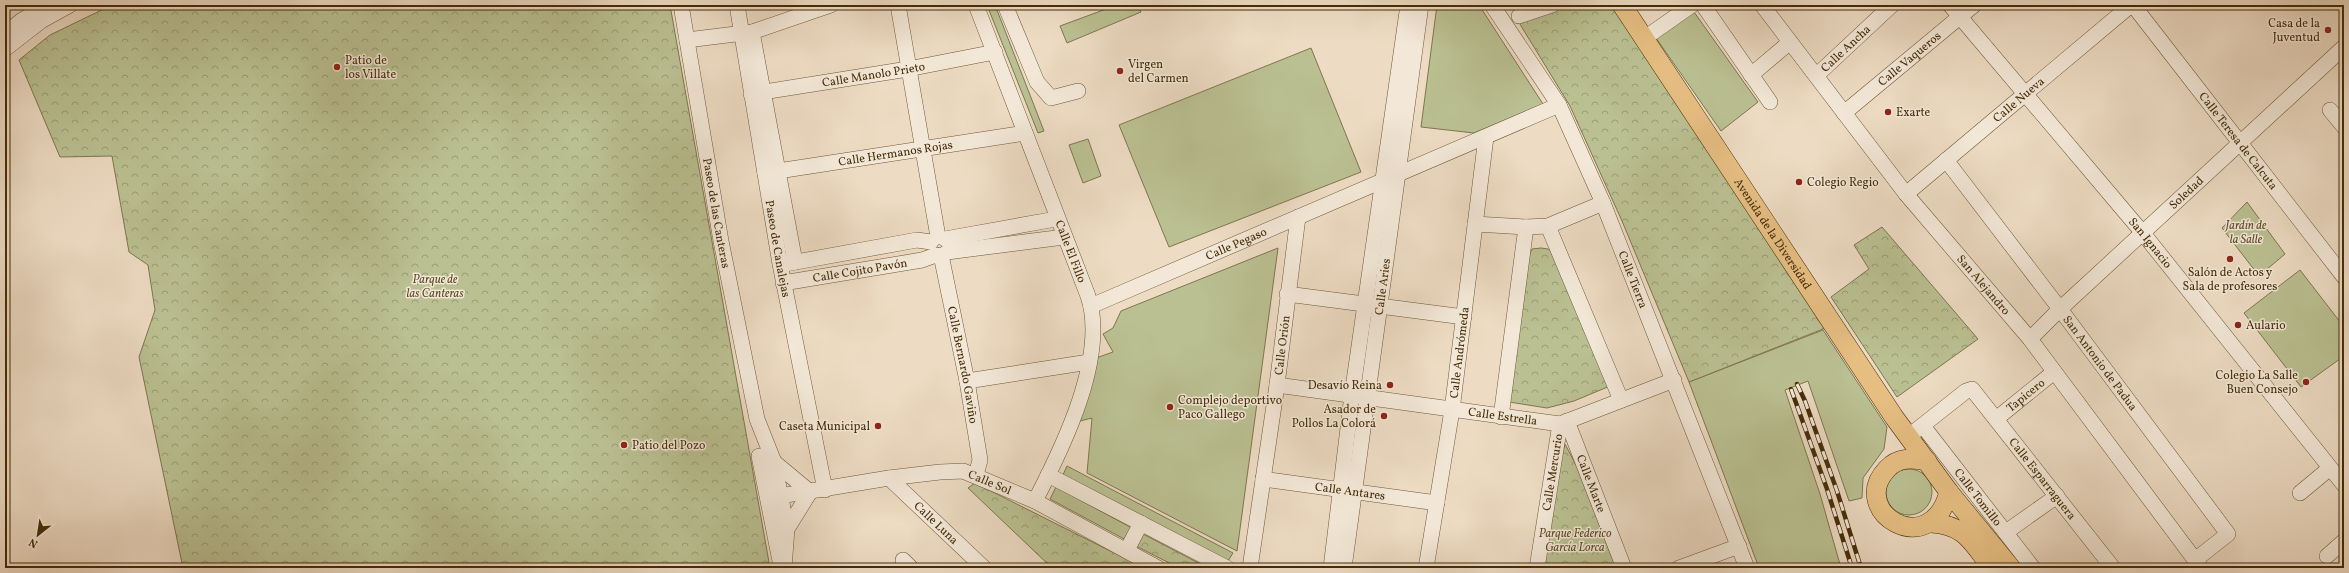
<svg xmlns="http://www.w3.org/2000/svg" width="2349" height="573" font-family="Vollkorn,serif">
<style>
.green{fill:#bac092;stroke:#7f764d}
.forest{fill:url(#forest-crowns);stroke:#7f764d}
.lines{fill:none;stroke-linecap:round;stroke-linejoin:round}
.minor-casing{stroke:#6e5837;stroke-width:16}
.major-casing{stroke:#442c08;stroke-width:20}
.minor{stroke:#f3e8d8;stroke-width:15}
.major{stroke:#e6be82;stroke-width:19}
.rail-casing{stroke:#442c08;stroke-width:4.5}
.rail{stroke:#f3e8d8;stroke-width:3;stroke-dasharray:9;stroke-linecap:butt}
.poi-dot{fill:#8f2418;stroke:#f3e8d8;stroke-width:1.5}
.labels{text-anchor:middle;stroke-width:3;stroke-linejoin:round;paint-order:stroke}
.poi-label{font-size:12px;fill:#442c08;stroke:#f3e8d8;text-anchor:start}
.street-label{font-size:12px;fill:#442c08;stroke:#f3e8d8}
.park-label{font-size:12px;font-style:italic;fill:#5c4a24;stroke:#f3e8d8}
</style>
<defs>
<pattern id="forest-crowns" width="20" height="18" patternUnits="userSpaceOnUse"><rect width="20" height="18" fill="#bac092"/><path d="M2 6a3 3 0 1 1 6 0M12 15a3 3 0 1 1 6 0" fill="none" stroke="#999c75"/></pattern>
</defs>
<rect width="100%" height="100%" fill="#eddbc3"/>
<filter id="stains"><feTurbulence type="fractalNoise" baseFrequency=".005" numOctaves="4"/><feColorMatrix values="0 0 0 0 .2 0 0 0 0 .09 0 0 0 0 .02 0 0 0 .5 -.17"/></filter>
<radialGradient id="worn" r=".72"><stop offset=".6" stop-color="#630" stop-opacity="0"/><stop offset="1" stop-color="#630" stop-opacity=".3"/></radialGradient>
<path class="green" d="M987,5H995L1044,131L1038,133Z
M1117,5H1138L1141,12L1067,43L1060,26Z
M1437,5H1479L1543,104L1474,133L1421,127Z
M1694,12L1758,102L1721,131L1656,38Z
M1311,48L1361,172L1169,247L1119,125Z
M1088,139L1101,176L1083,183L1069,145Z
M2247,202L2285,254L2259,276L2222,228Z
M1278,248L1237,551L1087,473L1092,418L1080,421L1096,358L1113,352L1103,334L1113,328L1121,311Z
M2300,270L2344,327V356L2301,387L2244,313Z
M1823,330L1887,427L1884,449L1863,478L1862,498L1849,501L1808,381L1785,390L1820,494L1841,568H1759L1689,382Z
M1067,466L1233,553L1228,561L1062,477Z
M1886 492a23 23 0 1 1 46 0a23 23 0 1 1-46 0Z
M1056,487L1132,528L1126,540L1050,499Z"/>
<path class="forest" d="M112,5H617L619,9L632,5H670L770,568H183L139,357L155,310L148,265L129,252L112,156L60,157L19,60L50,35Z
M1557,5H1613L1828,327L1689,382L1622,221L1570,106L1518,21Z
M1882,227L1978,339L1897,397L1831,297L1869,269L1854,245Z
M1541,248L1548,249L1555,254L1610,386L1574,401L1547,408L1509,402L1529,256L1532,249Z
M1565,444L1577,467L1616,568H1543L1558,471Z
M975,483L1144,568H1052L968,488Z
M1143,534L1208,568H1179L1136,546Z"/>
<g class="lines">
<defs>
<g id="minor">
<path id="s1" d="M681,5L721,241L757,419L774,462L787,529"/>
<path id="s2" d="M737,5L780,264L825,490"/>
<path d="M898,5L938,237"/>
<path id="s3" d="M976,5L1088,296C1108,356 1063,447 1035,501"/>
<path d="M1005,5L1037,82L1051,98L1078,91"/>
<path id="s4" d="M1492,5L1559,105L1603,203L1747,568"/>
<path d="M1703,5L1770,102"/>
<path id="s5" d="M1762,5L1906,194L2030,339L2201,568"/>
<path id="s6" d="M1950,5L2142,232L2344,485"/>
<path id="s7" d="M2133,5L2344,277"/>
<path d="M1519,16L1552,5"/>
<path d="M752,32L795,262"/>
<path d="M1652,33L1692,5"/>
<path d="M5,34L22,20L48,6"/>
<path d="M687,40L752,32L831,5"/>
<path d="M5,49L41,21L70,5"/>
<path d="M1751,75L1790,42"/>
<path id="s8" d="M1817,75L1892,5"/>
<path id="s9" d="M751,94L908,69L995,52"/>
<path d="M2330,110L2344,127"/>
<path id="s10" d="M1844,113L1974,5"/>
<path id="s11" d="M1946,160L2060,309L2228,534L2195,560"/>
<path id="s12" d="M765,173L1025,133"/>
<path id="s13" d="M1906,194L2131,5"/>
<path d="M1475,224L1526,227L1548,226L1603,203"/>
<path d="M1548,226L1621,400"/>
<path d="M945,239L1056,219"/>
<path d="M947,252L1064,237"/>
<path id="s14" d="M941,255L967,381L980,460L976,475"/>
<path d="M785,264L917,240L931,242"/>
<path id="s15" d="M783,283L922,260L936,255"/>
<path d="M1287,294L1464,317"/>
<path id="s16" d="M1091,306L1559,105"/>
<path id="s17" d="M2030,339L2060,309L2344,47"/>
<path d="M967,381L1089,362"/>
<path id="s18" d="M1277,385L1560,424L1674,380"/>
<path d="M1501,417L1526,227"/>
<path id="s19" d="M1996,419L2054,372"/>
<path id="s20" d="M1567,421L1624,568"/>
<path id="s21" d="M1923,426L2033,568"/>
<path id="s22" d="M1909,436L1966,391L1972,389L2113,568"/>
<path d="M759,456L780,561"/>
<path d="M774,462L810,492L787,529L784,568"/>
<path d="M1048,475L1227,568"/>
<path id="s23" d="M889,478L984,568"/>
<path id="s24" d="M1263,479L1437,503"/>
<path d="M2300,493L2330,468"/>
<path id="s25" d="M780,496L889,478L940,472L963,471L1035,501L1158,568"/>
<path d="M2006,532L2057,496"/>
<path d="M1127,550L1141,523"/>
<path d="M2327,556L2344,541"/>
<path d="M903,560L911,568"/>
<path id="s26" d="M1250,568L1277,385L1298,217"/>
<path d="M1331,568L1352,395L1408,5"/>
<path id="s27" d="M1344,568L1421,5"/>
<path id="s28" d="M1426,568L1452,410L1486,137"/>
<path id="s29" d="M1537,568L1560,424"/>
<path d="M1679,568L1739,546"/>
</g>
<g id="major">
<path id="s30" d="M1622,5L1894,417L1949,492L2011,568"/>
<path d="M1927,461C1912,458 1898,457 1887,469C1847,511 1930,563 1949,492"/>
<path d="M1931,523C1966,525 1972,543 1992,568"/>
</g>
</defs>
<use href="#minor" class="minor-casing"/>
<use href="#major" class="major-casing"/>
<use href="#minor" class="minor"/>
<use href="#major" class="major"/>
<defs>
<path id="rail" d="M1797,384L1805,401L1837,491L1861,568
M1791,389L1827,489L1852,568"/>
</defs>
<use href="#rail" class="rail-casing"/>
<use href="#rail" class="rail"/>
</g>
<g class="poi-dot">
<circle cx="2328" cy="30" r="4"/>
<circle cx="337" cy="67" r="4"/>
<circle cx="1120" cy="71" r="4"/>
<circle cx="1888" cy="112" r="4"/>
<circle cx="1799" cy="182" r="4"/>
<circle cx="2230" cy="259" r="4"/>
<circle cx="2238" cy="325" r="4"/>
<circle cx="2306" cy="382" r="4"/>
<circle cx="1390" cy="385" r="4"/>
<circle cx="1170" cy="407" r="4"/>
<circle cx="1384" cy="416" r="4"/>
<circle cx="878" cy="426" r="4"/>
<circle cx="624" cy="445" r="4"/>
</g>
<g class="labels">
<g class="poi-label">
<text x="2320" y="27" text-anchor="end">Casa de la<tspan x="2320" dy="14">Juventud</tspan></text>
<text x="345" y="64">Patio de<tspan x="345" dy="14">los Villate</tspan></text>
<text x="1128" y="68">Virgen<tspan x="1128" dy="14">del Carmen</tspan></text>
<text x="1896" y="116">Exarte</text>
<text x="1807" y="186">Colegio Regio</text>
<text x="2230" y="276" text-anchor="middle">Salón de Actos y<tspan x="2230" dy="14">Sala de profesores</tspan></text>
<text x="2246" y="329">Aulario</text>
<text x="2298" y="379" text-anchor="end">Colegio La Salle<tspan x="2298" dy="14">Buen Consejo</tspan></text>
<text x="1382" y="389" text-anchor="end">Desavío Reina</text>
<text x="1178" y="404">Complejo deportivo<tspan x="1178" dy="14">Paco Gallego</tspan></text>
<text x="1376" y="413" text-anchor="end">Asador de<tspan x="1376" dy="14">Pollos La Colorá</tspan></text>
<text x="870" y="430" text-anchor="end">Caseta Municipal</text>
<text x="632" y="449">Patio del Pozo</text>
</g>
<g class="street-label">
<text dy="4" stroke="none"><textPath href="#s8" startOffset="39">Calle Ancha</textPath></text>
<text dy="4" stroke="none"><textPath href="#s10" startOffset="85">Calle Vaqueros</textPath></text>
<text dy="4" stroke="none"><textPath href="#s9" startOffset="124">Calle Manolo Prieto</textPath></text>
<text dy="4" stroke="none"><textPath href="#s13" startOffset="147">Calle Nueva</textPath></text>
<text dy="4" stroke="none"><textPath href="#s7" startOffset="172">Calle Teresa de Calcuta</textPath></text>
<text dy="4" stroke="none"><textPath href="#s12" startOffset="132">Calle Hermanos Rojas</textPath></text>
<text dy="4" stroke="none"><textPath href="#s17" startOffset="214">Soledad</textPath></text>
<text dy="4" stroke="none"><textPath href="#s1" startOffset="211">Paseo de las Canteras</textPath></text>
<text dy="4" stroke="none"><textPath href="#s30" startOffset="274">Avenida de la Diversidad</textPath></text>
<text dy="4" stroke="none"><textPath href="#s16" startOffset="158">Calle Pegaso</textPath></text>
<text dy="4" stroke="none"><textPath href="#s6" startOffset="311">San Ignacio</textPath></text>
<text dy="4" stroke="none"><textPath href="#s2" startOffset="247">Paseo de Canalejas</textPath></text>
<text dy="4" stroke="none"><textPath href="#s3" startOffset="264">Calle El Fillo</textPath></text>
<text dy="4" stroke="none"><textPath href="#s15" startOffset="78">Calle Cojito Pavón</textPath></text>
<text dy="4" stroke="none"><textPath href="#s4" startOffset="310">Calle Tierra</textPath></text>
<text dy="4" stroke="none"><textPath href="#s5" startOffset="357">San Alejandro</textPath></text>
<text dy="4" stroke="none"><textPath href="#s27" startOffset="284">Calle Aries</textPath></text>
<text dy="4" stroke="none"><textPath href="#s26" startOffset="225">Calle Orión</textPath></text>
<text dy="4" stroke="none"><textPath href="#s28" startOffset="218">Calle Andrómeda</textPath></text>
<text dy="4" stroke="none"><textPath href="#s11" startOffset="255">San Antonio de Padua</textPath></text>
<text dy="4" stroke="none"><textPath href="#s14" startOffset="112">Calle Bernardo Gaviño</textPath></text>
<text dy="4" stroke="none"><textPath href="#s19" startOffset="38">Tapicero</textPath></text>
<text dy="4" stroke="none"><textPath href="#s18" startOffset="228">Calle Estrella</textPath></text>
<text dy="4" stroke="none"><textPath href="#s29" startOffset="97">Calle Mercurio</textPath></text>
<text dy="4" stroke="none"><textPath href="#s22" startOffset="193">Calle Esparraguera</textPath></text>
<text dy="4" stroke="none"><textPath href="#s25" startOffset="214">Calle Sol</textPath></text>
<text dy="4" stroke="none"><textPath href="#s20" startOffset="67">Calle Marte</textPath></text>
<text dy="4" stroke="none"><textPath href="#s24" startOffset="88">Calle Antares</textPath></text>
<text dy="4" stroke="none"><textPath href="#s21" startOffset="90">Calle Tomillo</textPath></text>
<text dy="4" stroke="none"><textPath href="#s23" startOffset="65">Calle Luna</textPath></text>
</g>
<g class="park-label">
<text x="2246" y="229">Jardín de<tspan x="2246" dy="14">la Salle</tspan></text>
<text x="435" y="283">Parque de<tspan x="435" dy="14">las Canteras</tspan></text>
<text x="1575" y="537">Parque Federico<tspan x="1575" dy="14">García Lorca</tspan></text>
</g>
</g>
<rect width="2349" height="573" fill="none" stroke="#eddbc3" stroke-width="20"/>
<rect x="6" y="6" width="2337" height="561" fill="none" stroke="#442c08" stroke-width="2"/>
<rect x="10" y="10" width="2329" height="553" fill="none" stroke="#442c08"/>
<g transform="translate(38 535) rotate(210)" stroke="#f3e8d8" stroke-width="3" paint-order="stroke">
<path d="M0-3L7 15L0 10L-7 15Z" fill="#442c08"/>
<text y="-6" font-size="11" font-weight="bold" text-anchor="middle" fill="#442c08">N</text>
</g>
<rect width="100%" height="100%" filter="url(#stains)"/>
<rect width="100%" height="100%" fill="url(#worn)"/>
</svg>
